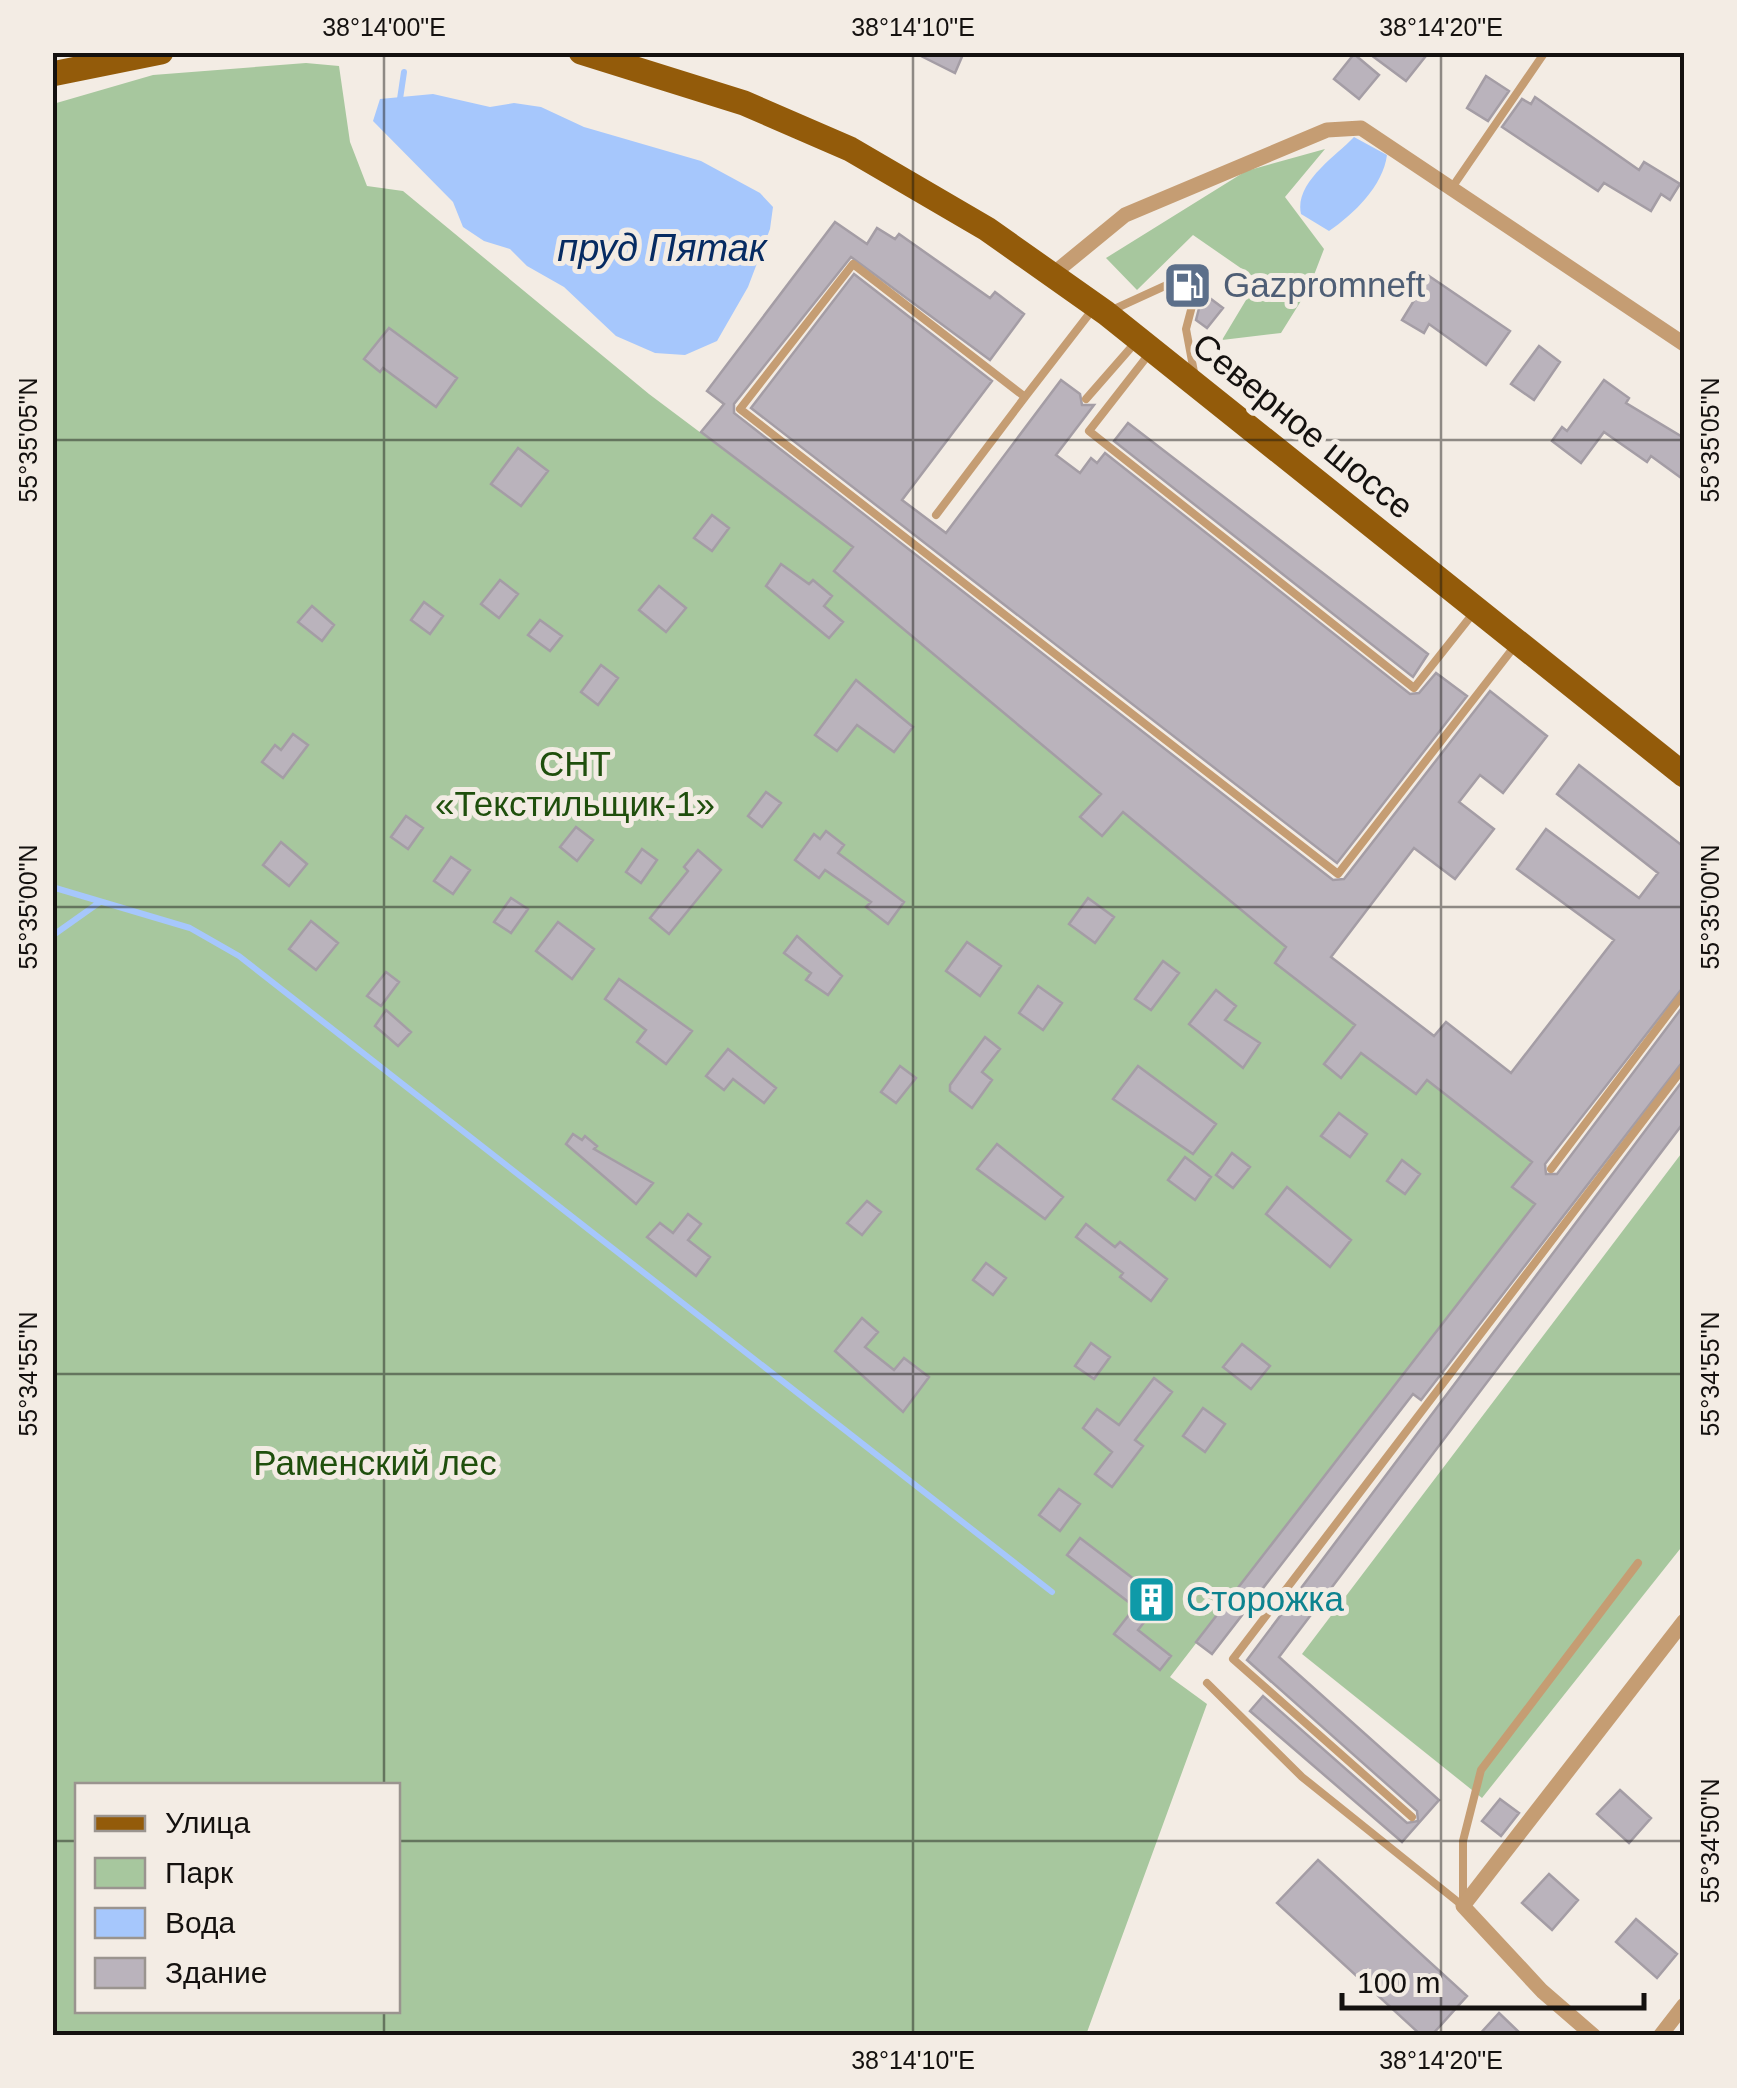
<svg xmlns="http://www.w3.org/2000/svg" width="1737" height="2088" font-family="Arial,sans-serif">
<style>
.green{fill:#a7c79e;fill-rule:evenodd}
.water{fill:#a6c7fc}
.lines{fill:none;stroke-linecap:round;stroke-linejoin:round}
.stream{stroke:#a6c7fc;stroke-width:6}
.building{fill:#bab3bc;stroke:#a49da5;stroke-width:2.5}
.service{stroke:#c59d73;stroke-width:8}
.minor{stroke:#c59d73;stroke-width:15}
.primary{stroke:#935b0a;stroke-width:25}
.ticks{fill:none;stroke:#14110f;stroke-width:2.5;stroke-opacity:0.45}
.labels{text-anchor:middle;stroke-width:10;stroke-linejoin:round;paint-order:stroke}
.service-label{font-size:35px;fill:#4e5e75;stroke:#f3ece4;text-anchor:start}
.street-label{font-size:35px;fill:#14110f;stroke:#f3ece4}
.park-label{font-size:35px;fill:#1f4f0d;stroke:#f3ece4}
.culture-label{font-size:35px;fill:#0d838f;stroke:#f3ece4;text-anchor:start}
.water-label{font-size:38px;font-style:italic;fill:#062b62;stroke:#f3ece4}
.neatline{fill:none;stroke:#14110f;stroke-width:4}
.ticks-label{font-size:25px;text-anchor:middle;fill:#14110f}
</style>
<rect width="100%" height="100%" fill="#f3ece4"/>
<path class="green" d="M306,63L339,66L350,142L367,186L403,191L649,394L853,547L834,572L1286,947L1276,964L1555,1179L1170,1677L1207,1704L1086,2035L53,2036V104L153,75ZM78,1786H398V2010H78Z
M1325,149L1285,197L1324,249L1309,288L1281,333L1222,340L1258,280L1193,235L1137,290L1106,258L1246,171Z
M1684,1150V1544L1482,1798L1302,1654Z"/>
<path class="water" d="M433,94L490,107L514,103L541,107L584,127L701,161L760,193L773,207L770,229L748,287L717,341L685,355L655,353L616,336L564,287L527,266L510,249L484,241L463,227L453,202L373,121L380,99Z
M1354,137L1387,155C1383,186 1354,214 1329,231L1301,214C1294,183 1335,157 1354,137Z"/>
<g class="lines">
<path class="stream" d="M400,99L404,72
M52,887L190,928L239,956L1052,1592
M52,936L100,902"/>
</g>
<path class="building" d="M913,52H964L955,73Z
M1367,52H1429L1406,81Z
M1354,54L1379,75L1359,99L1334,79Z
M1486,76L1509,91L1488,121L1467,108Z
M1535,97L1639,170L1644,162L1680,184L1670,200L1661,194L1651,211L1604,183L1598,191L1502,127L1522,99L1531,104Z
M835,222L867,244L877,228L895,239L899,234L990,298L995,292L1024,314L990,360L851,257L734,404V413L1333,880L1344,879L1490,691L1547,736L1503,793L1480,775L1459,802L1494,829L1455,879L1414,848L1331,957L1434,1036L1446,1022L1511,1073L1614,940L1517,869L1546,829L1639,898L1658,873L1557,794L1579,765L1684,847V986L1545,1164L1546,1174H1557L1684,1005V1060L1421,1400L1413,1394L1212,1654L1196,1642L1535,1204L1512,1187L1532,1162L1427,1080L1416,1094L1361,1053L1341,1078L1324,1064L1355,1025L1275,963L1286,947L1123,812L1102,836L1080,817L1101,794L834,571L853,547L701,432L724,404L707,391Z
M854,274L992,381L902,500L946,533L1061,380L1080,394L1082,405H1094L1056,455L1080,473L1091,458L1097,463L1105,453L1410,694L1419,693L1436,673L1467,696L1337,863L751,408Z
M1429,276L1510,331L1486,365L1429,324L1424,333L1402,320Z
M1203,293L1223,308L1207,328L1196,320Z
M389,328L457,378L436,407L383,368L380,372L364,359Z
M1539,346L1560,362L1534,400L1511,384Z
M1604,380L1629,398L1626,403L1684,438V480L1651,456L1647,462L1604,432L1581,463L1552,441L1562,427L1567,431Z
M1128,423L1428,654L1413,677L1114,441Z
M518,448L548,471L521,506L491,484Z
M712,515L729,528L712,551L694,538Z
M781,564L809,584L813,580L832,596L824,606L843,622L829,638L766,586Z
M500,580L518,594L499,618L481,604Z
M659,586L686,608L666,632L639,610Z
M424,602L443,616L430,634L411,620Z
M312,606L334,625L322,641L298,622Z
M540,620L562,636L550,651L528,635Z
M601,665L618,678L598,705L581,692Z
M856,680L913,727L894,752L857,725L837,751L815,735Z
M293,734L308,745L283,778L262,762L275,745L281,750Z
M766,792L781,803L762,827L748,816Z
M406,816L423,828L408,849L391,837Z
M576,827L593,840L577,861L560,847Z
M826,831L844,845L838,853L904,902L888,924L866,907L871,902L825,870L819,878L795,860L814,834L820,839Z
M281,842L307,864L289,886L263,865Z
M642,849L657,860L641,883L626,872Z
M698,850L721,870L669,934L650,918L688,871L684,867Z
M451,857L470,870L453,894L434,881Z
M511,898L528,909L511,933L494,922Z
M1088,898L1114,917L1095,943L1069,924Z
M311,921L338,943L316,970L289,949Z
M558,922L594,949L572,979L536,951Z
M797,936L842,976L828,995L806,980L811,973L784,953Z
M967,942L1001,966L980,996L946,971Z
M1163,961L1179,973L1151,1010L1135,999Z
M386,972L399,982L381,1006L367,996Z
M619,979L692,1031L666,1064L637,1042L646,1030L605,999Z
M1038,986L1062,1003L1043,1030L1019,1013Z
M1216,990L1236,1006L1225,1020L1260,1043L1243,1068L1189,1024Z
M386,1010L411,1032L398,1046L375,1026Z
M985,1037L1000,1049L982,1072L992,1080L972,1108L950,1091V1085Z
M728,1049L776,1088L764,1103L733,1079L724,1090L706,1076Z
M900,1066L916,1078L896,1103L881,1092Z
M1138,1066L1216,1124L1193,1154L1113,1099Z
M1684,1079V1122L1279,1657L1439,1800L1402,1842L1250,1711L1263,1696L1407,1823L1418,1821L1417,1811L1247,1660Z
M1339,1113L1367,1134L1350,1157L1321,1136Z
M573,1134L582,1140L585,1136L597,1146L594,1149L653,1183L636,1204L566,1144Z
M997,1144L1063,1197L1045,1219L977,1169Z
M1232,1153L1250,1167L1233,1188L1216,1175Z
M1185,1157L1211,1177L1195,1200L1168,1180Z
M1402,1160L1420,1174L1405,1194L1387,1181Z
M1287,1187L1351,1240L1330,1267L1266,1214Z
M867,1201L881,1212L862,1235L847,1223Z
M688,1214L701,1224L688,1240L710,1257L696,1276L647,1237L660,1223L673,1233Z
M1086,1224L1115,1247L1120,1242L1167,1279L1151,1301L1120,1277L1123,1273L1076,1237Z
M986,1263L1006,1278L993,1295L973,1280Z
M862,1318L878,1332L865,1347L894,1370L904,1358L929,1377L903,1412L835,1351Z
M1091,1343L1110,1357L1094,1379L1075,1366Z
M1242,1344L1270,1366L1251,1389L1223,1367Z
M1154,1378L1172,1392L1135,1440L1143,1446L1112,1487L1095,1474L1112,1452L1083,1428L1097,1409L1119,1425Z
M1203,1408L1225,1424L1205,1452L1183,1436Z
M1059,1489L1080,1504L1060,1531L1039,1515Z
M1080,1538L1147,1589L1153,1582L1167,1593L1138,1630L1171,1656L1160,1670L1114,1634L1135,1607L1067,1555Z
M1620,1790L1651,1818L1629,1843L1597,1814Z
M1500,1799L1519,1813L1501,1836L1482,1821Z
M1318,1860L1467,1996L1431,2036H1422L1277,1903Z
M1549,1874L1578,1900L1552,1930L1522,1903Z
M1636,1919L1677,1954L1657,1978L1616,1942Z
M1499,2013L1523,2036H1478Z"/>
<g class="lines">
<path class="service" d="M1451,189L1545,52
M1093,309L1025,397L853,264L740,409L1338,874L1514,647
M1110,311L1180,279L1196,291L1186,329L1194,372
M1149,354L1089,431L1414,688L1475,611
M1086,399L1135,343
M936,515L1025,397
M1551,1169L1684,993
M1207,1683L1302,1777L1463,1906
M1412,1817L1233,1659L1684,1067
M1463,1901V1841L1481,1770L1638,1563"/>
<path class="minor" d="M1053,274L1125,215L1327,130L1361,128L1684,344
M1594,2036L1542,1991L1463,1906L1684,1621
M1660,2036L1684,2005"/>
<path class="primary" d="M581,52L744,103L850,149L987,229L1106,313L1684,775
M52,74L161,52"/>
</g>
<path class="ticks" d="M384,52V1786M913,52V2036M1441,52V2036M52,440H1684M52,907H1684M52,1374H1684M52,1841H78M398,1841H1684M384,2010V2036"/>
<defs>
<symbol id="fuel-square" viewBox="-11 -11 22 22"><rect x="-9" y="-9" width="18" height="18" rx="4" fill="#5c6f8a" stroke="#f3ece4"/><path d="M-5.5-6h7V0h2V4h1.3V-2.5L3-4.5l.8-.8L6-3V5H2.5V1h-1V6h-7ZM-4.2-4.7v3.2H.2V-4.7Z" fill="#fff"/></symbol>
<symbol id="building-square" viewBox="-11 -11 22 22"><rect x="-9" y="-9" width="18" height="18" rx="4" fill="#0f9aa8" stroke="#f3ece4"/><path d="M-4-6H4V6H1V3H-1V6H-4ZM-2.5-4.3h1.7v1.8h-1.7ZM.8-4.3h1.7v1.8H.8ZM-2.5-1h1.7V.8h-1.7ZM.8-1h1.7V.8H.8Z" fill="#fff"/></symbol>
</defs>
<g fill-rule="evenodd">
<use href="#fuel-square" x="1160" y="258" width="55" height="55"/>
<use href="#building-square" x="1124" y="1572" width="55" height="55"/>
</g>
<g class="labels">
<g class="service-label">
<text x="1223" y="297">Gazpromneft</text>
</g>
<g class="street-label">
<text transform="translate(1303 426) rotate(39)" y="12">Северное шоссе</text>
</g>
<g class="park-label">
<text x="575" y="776">СНТ<tspan x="575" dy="40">«Текстильщик-1»</tspan></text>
<text x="375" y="1475">Раменский лес</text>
</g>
<g class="culture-label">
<text x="1186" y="1611">Сторожка</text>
</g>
<g class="water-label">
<text x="662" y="261">пруд Пятак</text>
</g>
</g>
<rect width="1737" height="2088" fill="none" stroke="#f3ece4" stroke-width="110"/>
<rect x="75" y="1783" width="325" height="230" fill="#f3ece4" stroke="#9a948f" stroke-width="2.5"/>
<rect x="95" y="1816" width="50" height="15" fill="#935b0a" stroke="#9a948f" stroke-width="2.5"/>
<text x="165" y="1833" font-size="30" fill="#14110f">Улица</text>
<rect x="95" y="1858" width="50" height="30" fill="#a7c79e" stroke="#9a948f" stroke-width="2.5"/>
<text x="165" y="1883" font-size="30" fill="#14110f">Парк</text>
<rect x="95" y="1908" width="50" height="30" fill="#a6c7fc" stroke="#9a948f" stroke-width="2.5"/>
<text x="165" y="1933" font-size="30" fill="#14110f">Вода</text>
<rect x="95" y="1958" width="50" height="30" fill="#bab3bc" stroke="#9a948f" stroke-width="2.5"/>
<text x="165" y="1983" font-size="30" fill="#14110f">Здание</text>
<path d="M1342 1993v15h302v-15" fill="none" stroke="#14110f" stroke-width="5"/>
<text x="1357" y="1993" font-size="30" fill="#14110f" stroke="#f3ece4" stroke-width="8" paint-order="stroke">100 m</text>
<rect x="55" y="55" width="1627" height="1978" class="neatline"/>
<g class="ticks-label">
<text x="384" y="36">38°14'00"E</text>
<text x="913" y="36">38°14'10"E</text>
<text x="1441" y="36">38°14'20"E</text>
<text transform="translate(28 440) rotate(-90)" y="9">55°35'05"N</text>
<text transform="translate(1710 440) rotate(-90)" y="9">55°35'05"N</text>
<text transform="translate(28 907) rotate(-90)" y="9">55°35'00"N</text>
<text transform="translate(1710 907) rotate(-90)" y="9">55°35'00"N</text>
<text transform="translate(28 1374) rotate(-90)" y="9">55°34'55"N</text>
<text transform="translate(1710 1374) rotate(-90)" y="9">55°34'55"N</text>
<text transform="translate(1710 1841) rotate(-90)" y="9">55°34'50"N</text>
<text x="913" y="2069">38°14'10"E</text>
<text x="1441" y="2069">38°14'20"E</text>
</g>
</svg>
